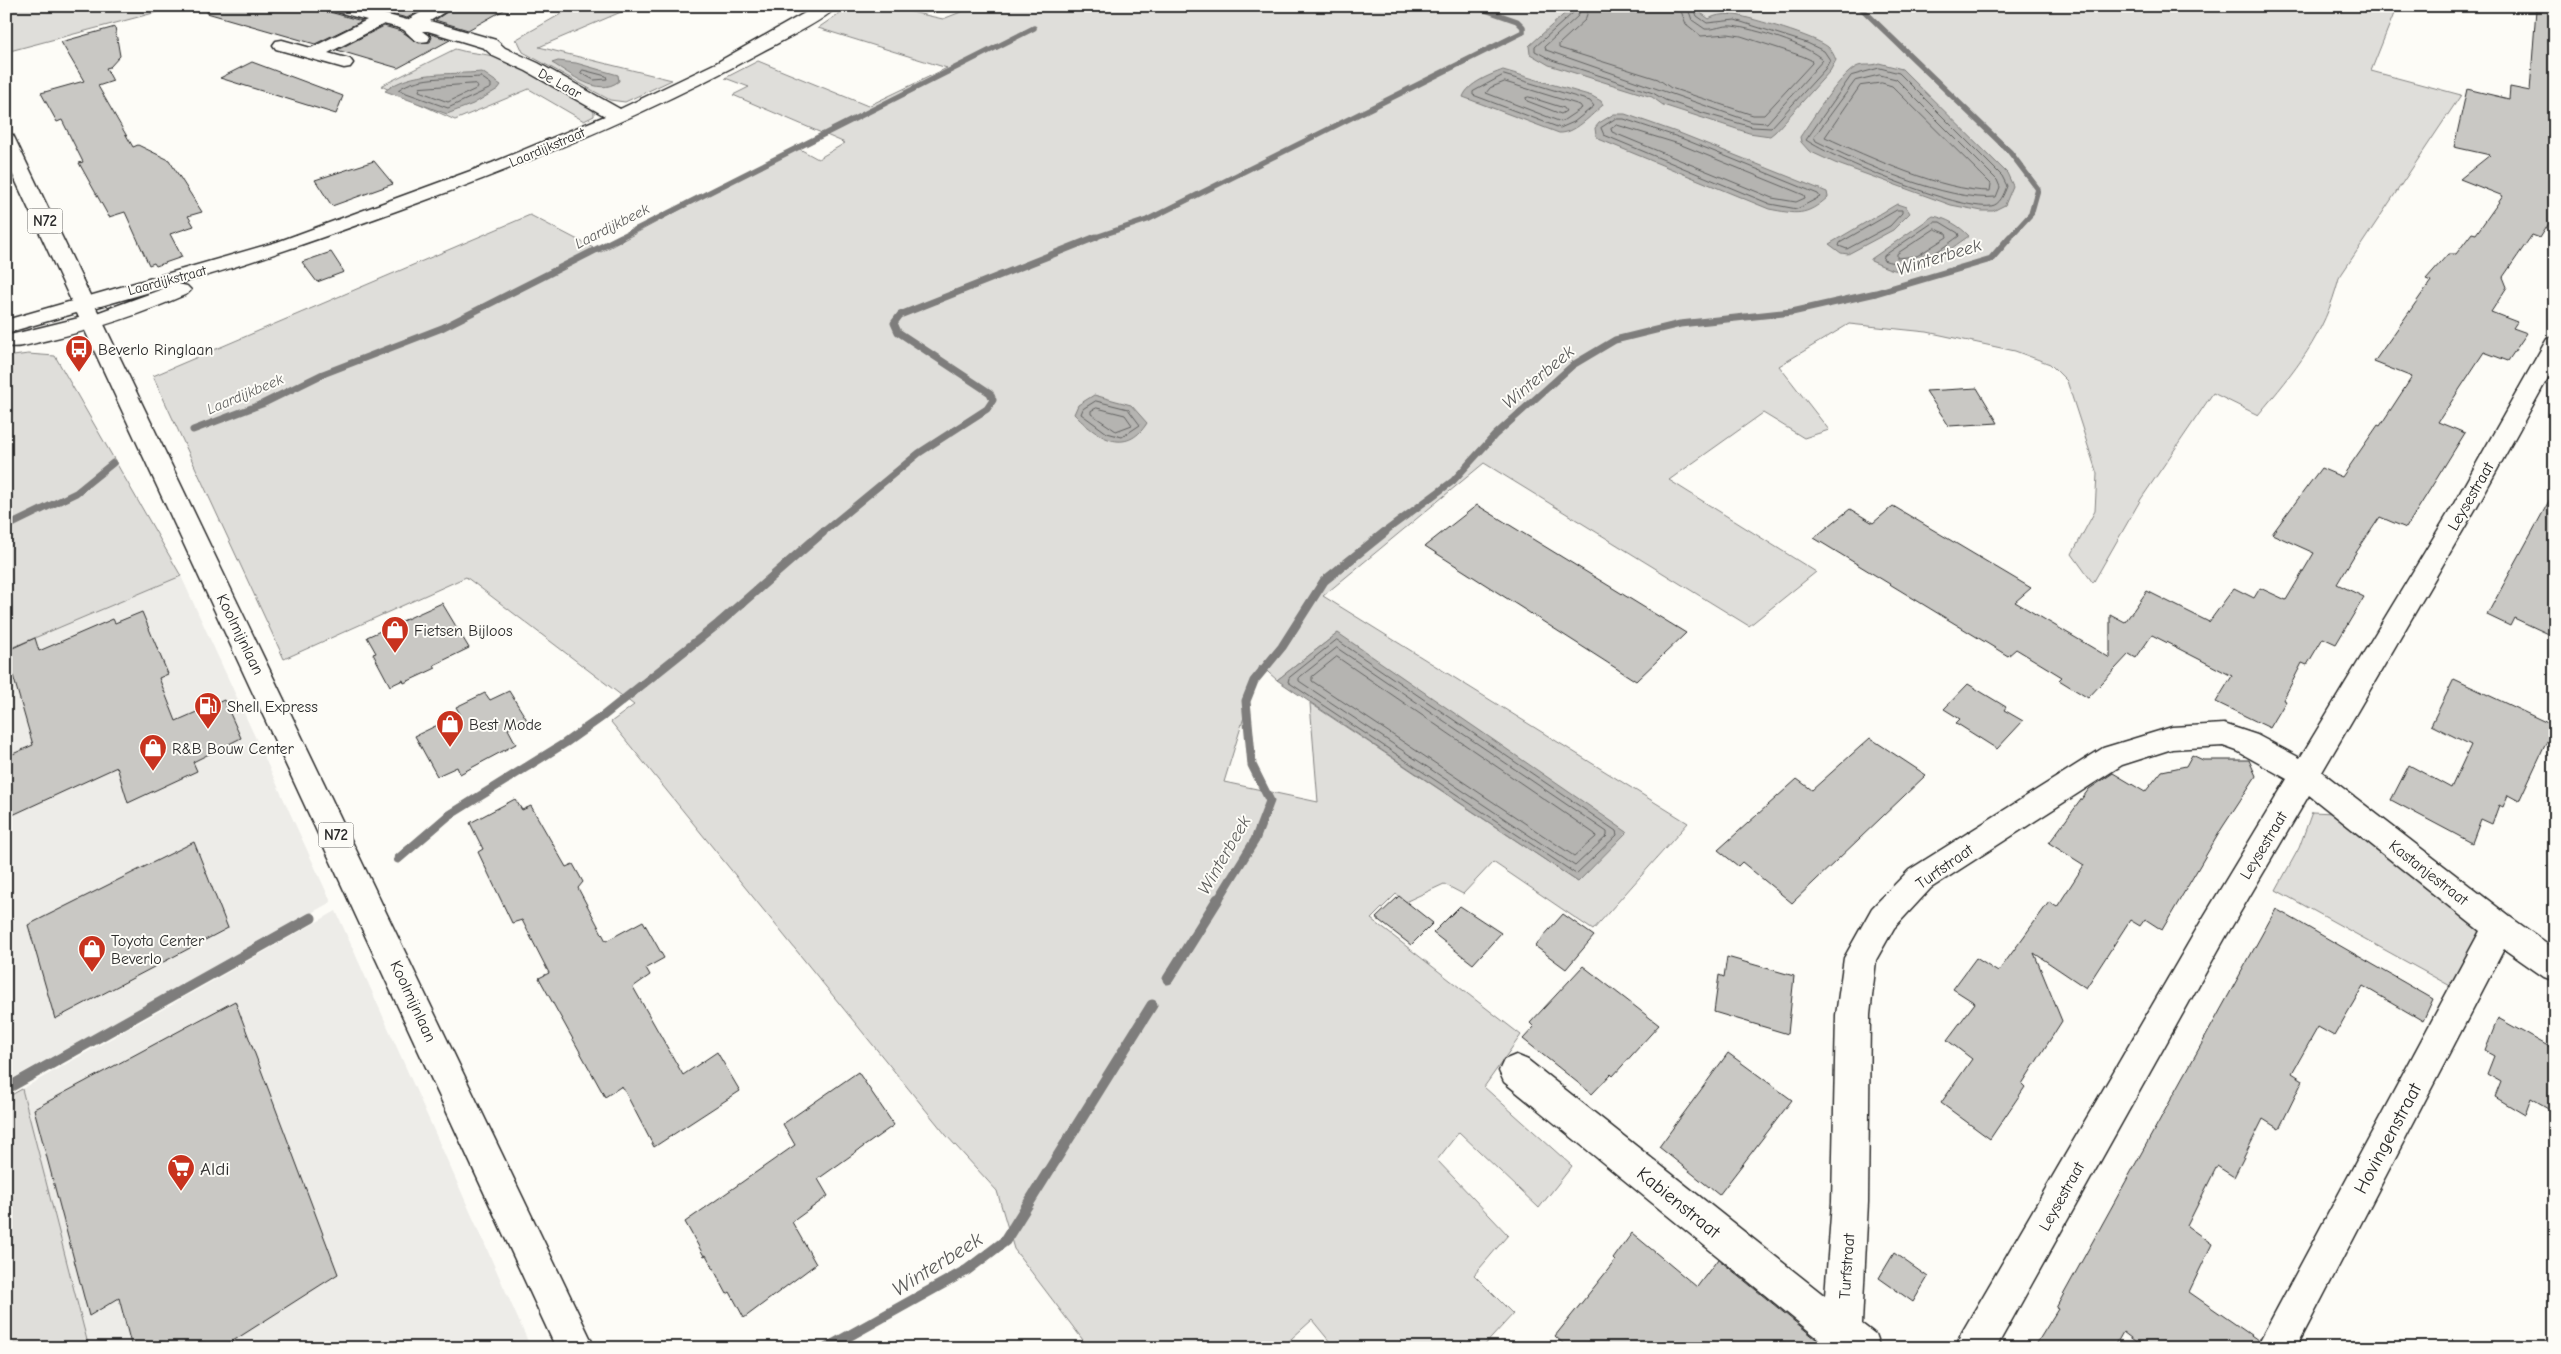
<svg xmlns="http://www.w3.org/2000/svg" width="2561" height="1354" font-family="'Comic Neue',sans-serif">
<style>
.built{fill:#edece8}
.green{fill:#dfdeda;stroke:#858482;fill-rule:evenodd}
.water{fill:#b5b4b1;stroke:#7e7d7b}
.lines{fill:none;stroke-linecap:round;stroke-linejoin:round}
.shore{stroke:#626261;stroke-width:1}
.stream-far3{stroke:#7e7d7b;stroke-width:5.5}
.stream-far2{stroke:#7e7d7b;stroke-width:7}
.stream-far1{stroke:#7e7d7b;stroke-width:9}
.stream{stroke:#7e7d7b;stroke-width:11}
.building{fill:#c9c8c4;stroke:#2b2b2b}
.minor-casing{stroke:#2b2b2b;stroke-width:3}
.major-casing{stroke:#2b2b2b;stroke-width:3}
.minor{fill:#fdfcf7;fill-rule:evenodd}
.major{fill:#fdfcf7;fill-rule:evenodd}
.labels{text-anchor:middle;stroke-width:4;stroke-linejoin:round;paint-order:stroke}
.far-street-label{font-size:14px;fill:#2b2b2b;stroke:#fdfcf7}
.shield{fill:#fdfcf7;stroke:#6a6a68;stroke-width:1}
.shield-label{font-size:15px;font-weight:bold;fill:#2b2b2b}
.far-water-label{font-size:15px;font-style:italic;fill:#5b5b5a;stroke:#fdfcf7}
.poi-label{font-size:16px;fill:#2b2b2b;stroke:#fdfcf7;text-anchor:start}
.street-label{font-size:16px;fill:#2b2b2b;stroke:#fdfcf7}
.water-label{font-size:18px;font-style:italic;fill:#5b5b5a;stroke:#fdfcf7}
.near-street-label{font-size:19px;fill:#2b2b2b;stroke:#fdfcf7}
.near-poi-label{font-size:19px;fill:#2b2b2b;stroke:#fdfcf7;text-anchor:start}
.near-water-label{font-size:21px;font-style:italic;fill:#5b5b5a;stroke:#fdfcf7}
</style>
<rect width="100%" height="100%" fill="#fdfcf7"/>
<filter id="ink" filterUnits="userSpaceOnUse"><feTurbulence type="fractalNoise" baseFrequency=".02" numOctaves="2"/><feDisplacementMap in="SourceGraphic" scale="10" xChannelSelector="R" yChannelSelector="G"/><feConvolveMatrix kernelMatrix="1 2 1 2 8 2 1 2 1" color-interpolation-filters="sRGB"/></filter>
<g filter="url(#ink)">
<path class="built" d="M181,576L331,902L6,1082V650Z
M336,911L531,1348H89L22,1089Z"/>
<path class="green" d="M6,6H180L6,52Z
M575,6H635L539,47L672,80L625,102L610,100L523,52L518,41L515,40Z
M850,6H884L943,19L976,6H2397L2371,71L2461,95L2339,278C2324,336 2296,370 2258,415L2213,393L2141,499L2093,583L2072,554L2095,511L2097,474L2067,381L2050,364L2015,351L1927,332L1849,324L1779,366L1829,430L1804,438L1763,413L1669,480L1816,572L1749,626L1484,463L1323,596L1688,823L1593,930L1493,862L1463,894L1444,884L1405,902L1396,894L1371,919L1521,1035L1484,1087L1572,1166L1539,1208L1459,1132L1437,1160L1508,1235L1474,1275L1513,1314L1482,1348H1335L1312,1320L1281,1348H1089L1014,1249L997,1191L946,1135L611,722L634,705L466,577L284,659L153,376L530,215L601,252L796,147L818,159L845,143L733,95L749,87L725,78L758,61L868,106L947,68L818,28ZM1338,633L1578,882L1310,703L1318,802L1224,782L1260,665L1277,680Z
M455,49C467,53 481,53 493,56C526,66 557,89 587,106L594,112V116L584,121L529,89L455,120L381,86Z
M28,354L55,356L181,576L6,650V357Z
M2312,812L2334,813L2482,926L2454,988L2276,890L2299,848Z
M22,1089L89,1348H6V1098Z"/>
<path class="water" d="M1573,6H1697L1701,13L1709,19C1716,14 1728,14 1736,15C1754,19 1814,36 1828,47C1832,51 1834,55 1836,60L1830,71L1775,132L1770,136L1749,133L1663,105L1652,97L1549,65L1530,54L1529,46Z
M558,61L576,63L618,75L619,81C598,98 570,73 552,63Z
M1879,63L1902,69L2007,173L2013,186L2005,205L1993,211H1982L1951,205L1835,163L1809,151L1801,142L1800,137C1813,118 1838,77 1856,67C1863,63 1871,67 1879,63Z
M1503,70L1592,96L1601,101L1603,105C1591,115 1575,134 1559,133L1463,97C1468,83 1490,75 1503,70Z
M482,72L501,85L498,89L473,104L447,114L385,91C411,70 450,75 482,72Z
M1614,114H1625L1682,134L1827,192L1828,197C1806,217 1796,214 1769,209L1601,140L1596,136L1595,128L1599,123Z
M1897,204L1906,207L1910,213L1893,230L1848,254L1841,253L1829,244Z
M1933,216C1946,218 1960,226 1969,236C1948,250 1920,275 1894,270C1886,268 1878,264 1871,261V259Z
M1094,395L1131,405L1147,423C1126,457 1096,437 1074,414L1078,405Z
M1338,633L1627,832L1578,882L1277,680Z"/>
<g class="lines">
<path class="shore" d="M1576,6L1574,12L1535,47V51L1552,60L1653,93L1665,100L1703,113L1752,127L1771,128L1825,69L1830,60L1824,51L1807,43L1735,20L1707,23L1697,16L1693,6
M1582,6L1578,16L1545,46L1546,50L1752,122L1767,123L1823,60C1806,44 1755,29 1732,26C1723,25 1714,30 1705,29L1692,20L1687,6
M1590,6L1585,20L1559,44V48L1658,79L1671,88L1753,115H1764L1812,63L1811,60L1802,56L1741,36L1728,34L1701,36L1686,24L1679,6
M1880,68L1899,73L2002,176L2007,186C2004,194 2000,205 1991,206C1959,211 1834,159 1806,140L1851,76Z
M583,70L606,76L607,79L594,80L581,73Z
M1504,75L1590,101L1594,106L1574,122L1560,128L1473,95V92Z
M1880,75L1896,79L1997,180L2000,187L1996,197C1948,202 1860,163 1816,141L1814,137L1855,81Z
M481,77L491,84V88L448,108L398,90C419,74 456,79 481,77Z
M1505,82L1580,105L1582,108L1561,122L1486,93L1490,88Z
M1882,83L1892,86L1991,184L1990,191C1942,191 1869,157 1825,137L1860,86Z
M476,84L478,88L448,102L419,91L420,88Z
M1529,97L1564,108L1566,111L1561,114L1527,101L1526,98Z
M1615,119H1624L1681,138L1818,194L1820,197L1797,209L1770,204L1604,135L1601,128Z
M1617,125L1679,144L1804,195L1805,198L1796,202L1772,198L1612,132L1611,129Z
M1897,210H1902V213L1890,226L1847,249L1839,246L1840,243Z
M1934,222H1940L1958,233L1959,236C1936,253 1913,271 1883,260L1884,256Z
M1935,229L1946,233L1947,237L1917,256L1897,258V254Z
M1096,401L1128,409L1140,425L1122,437L1107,433L1081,414L1083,409Z
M1097,408L1125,415L1132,425L1116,431L1091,414V411Z
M1337,640L1616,831L1617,835L1576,874L1288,682L1289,678Z
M1337,648L1607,832V836L1575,866L1299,681V678Z
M1337,657L1595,834L1596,837L1574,856L1312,681V677Z"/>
<path class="stream-far3" d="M1859,6L2010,152L2038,189L2031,214L2009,238
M619,238L1034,28
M1093,238L1147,220L1523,32V27L1517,21L1474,6"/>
<path class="stream-far2" d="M193,430L262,404L323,374L442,328L621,237
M6,527L76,493L113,463
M822,533L919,453L987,409L993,400L990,393L898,332L894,323L900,315L1096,237
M1383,533L1453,481L1495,435L1573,365L1615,340L1680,324L1792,312L1876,293L1991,259L2010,237"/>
<path class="stream-far1" d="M398,859L448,816L565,743L603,716L718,624L823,532
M1218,900L1255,840L1270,801L1252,765L1246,701L1254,681L1282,647L1324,581L1385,532"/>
<path class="stream" d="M1168,979L1218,899
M6,1089L311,918
M827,1348L967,1270L1005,1241L1152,1005"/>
</g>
<path class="building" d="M208,6H323L326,11L362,21L315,44L207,13Z
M361,6H429L407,18Z
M456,6H511L468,30L435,20Z
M2536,9L2555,10V214L2540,238L2532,235L2503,277L2507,287L2491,312L2517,322L2513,328L2527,333L2508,361L2484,352L2438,422L2465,433L2406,528L2380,517L2355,554L2337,584L2364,597L2336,644L2323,638L2307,665L2302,663L2283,700L2286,701L2270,728L2216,702L2232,676L2152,635L2136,658L2129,654L2088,698L2059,680L2062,677L2016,649L2008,656L1814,538L1850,509L1873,523L1893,506L2031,588L2015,602L2110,658V614L2125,622L2147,591L2209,622L2234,588L2254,598L2260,588L2286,600L2314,553L2272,534L2321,468L2342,477L2378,425L2380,426L2412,377L2374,362L2431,281L2426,279L2448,254H2456L2472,233L2476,234L2503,196L2460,179L2490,155L2454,147L2467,89L2509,99L2510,87L2530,91Z
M384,26L401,31L419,43L430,42L432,37L428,33L450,40L398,68L337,50Z
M115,27L120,56L110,67L106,68L113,81L98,86L133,147L138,145L169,160L202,212L188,216L194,226L170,234L182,257L156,266L154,263L149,265L125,212L109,217L79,163L83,162L62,120L57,122L41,93L84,81L61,42Z
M252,62L343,96L336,114L220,78Z
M374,161L393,184L332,206L315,180Z
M331,252L344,272L317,282L302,262Z
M1977,388L1998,423L1949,426L1926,391Z
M2555,490V637L2514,618L2510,626L2487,615Z
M1477,505L1686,633L1636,681L1425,546Z
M442,603L469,648L434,665L436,668L404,683L403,680L390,686L373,654L376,653L367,637Z
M142,612L168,674L159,678L176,721L224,700L241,738L193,762L197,771L128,803L117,767L6,818V757L33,745L6,651L35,638L39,651L113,619L115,623Z
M2454,679L2554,726L2519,801L2508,795L2503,807L2499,805L2492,824L2481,819L2472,843L2391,800L2409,765L2451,788L2471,745L2431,725Z
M1968,684L2006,707L2004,710L2023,721L1997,749L1956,723L1960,719L1944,709Z
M509,691L527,720L508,729L516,744L460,774L457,767L437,776L415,736L460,714L456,707L485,693L490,700Z
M1870,738L1926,775L1792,903L1742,862L1738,866L1718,850L1797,779L1812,790Z
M2192,755L2203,760H2249L2256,776L2222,828L2162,930L2145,919L2140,926L2130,920L2086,988L2034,953L2062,1021L2022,1084L2025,1087L1990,1139L1941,1103L1972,1059L1947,1040L1975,1003L1953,989L1976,958L1998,972L2049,902L2057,907L2084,865L2049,843L2089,789L2113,773L2145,792L2162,771L2186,766Z
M515,799L522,810L531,806L566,867L573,864L583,882L578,888L606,941L643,921L664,958L646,968L650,975L633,987L683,1075L717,1052L740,1091L654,1147L622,1086L605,1097L539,978L549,973L522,920L512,923L478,852L483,849L470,823Z
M194,842L228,928L55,1019L28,925Z
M1399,896L1433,923L1411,945L1376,918Z
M1460,906L1501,933L1473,964L1433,933Z
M2276,909L2433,999L2423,1021L2363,986L2334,1036L2318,1027L2292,1073L2303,1080L2279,1129L2263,1119L2234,1177L2217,1166L2187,1226L2212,1244L2189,1292L2258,1340L2254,1348H2144L2123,1332L2114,1348H2034L2058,1309L2056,1308Z
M1563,914L1594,936L1566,969L1535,946Z
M1727,957L1794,976L1788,1034L1714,1012L1719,975L1724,977Z
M1583,966L1659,1025L1613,1076L1611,1074L1592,1094L1523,1039L1534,1027L1530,1023Z
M235,1001L338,1274L222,1348H132L119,1298L89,1316L34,1109Z
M2498,1018L2555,1050V1112L2531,1098L2525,1115L2495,1097L2501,1082L2487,1074L2494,1056L2485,1051Z
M1728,1053L1792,1100L1719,1195L1659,1147Z
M858,1072L894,1125L818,1179L828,1196L792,1222L816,1264L744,1318L730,1292L727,1294L706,1255L704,1256L685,1222L795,1145L783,1124Z
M1632,1233L1697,1287L1718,1259L1827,1348H1568L1555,1336L1615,1261L1613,1259Z
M1894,1253L1928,1277L1913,1302L1879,1278Z"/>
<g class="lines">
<defs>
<path id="minor" d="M325,6H353L407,20L433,6H454L430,21L496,40L505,48L538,63L620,109L716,63L817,6H837C829,18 778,43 763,51C646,115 522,166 396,211C324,237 252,263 178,284L187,286L191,290L187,294C142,314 96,329 48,340C34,343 20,349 6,346V336L91,315L171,286L6,333V320L277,242L492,163L605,116L526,71L493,56L484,48L428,31H422L430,37L428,41C415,44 412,37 404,30C399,27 390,26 384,24L328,53L350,59L353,63L350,67L344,68L276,49L273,45L276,41L282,40L311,48L367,20L327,9Z
M2555,337V365L2476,508L2322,772L2510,917L2555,949V981L2544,977L2504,949L2296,1348H2256L2480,931L2309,795L2225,938L1996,1348H1956L1961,1334L2203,918L2287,779L2237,751L2223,746L2172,749L2122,765L1931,888L1894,928L1876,960L1870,1015L1868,1202L1862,1324L1875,1334L1880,1348H1830L1504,1082L1499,1071L1504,1060L1516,1055L1528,1060L1825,1296L1832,1202L1836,1015L1844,958L1872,908L1909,870L2103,748L2172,727L2224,724L2257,735L2300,758L2452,507L2544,344L2547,339Z"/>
<path id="major" d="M6,133L13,135L15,139L595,1348H556L6,160Z"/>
</defs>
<use href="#minor" class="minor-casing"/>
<use href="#major" class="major-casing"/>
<use href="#minor" class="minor"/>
<use href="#major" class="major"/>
</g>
</g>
<defs>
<symbol id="bus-pin" viewBox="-11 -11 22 30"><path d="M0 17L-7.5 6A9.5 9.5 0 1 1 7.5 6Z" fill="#c8321e" stroke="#fdfcf7"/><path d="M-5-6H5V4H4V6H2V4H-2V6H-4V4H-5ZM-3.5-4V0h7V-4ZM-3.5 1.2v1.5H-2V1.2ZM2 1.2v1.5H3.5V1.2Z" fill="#fff"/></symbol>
<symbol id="shop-pin" viewBox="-11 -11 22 30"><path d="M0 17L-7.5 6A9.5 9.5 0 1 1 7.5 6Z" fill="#c8321e" stroke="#fdfcf7"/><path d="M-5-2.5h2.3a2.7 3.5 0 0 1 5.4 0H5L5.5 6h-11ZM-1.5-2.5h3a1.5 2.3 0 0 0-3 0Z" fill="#fff"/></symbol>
<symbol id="fuel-pin" viewBox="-11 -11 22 30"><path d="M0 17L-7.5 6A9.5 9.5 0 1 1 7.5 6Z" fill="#c8321e" stroke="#fdfcf7"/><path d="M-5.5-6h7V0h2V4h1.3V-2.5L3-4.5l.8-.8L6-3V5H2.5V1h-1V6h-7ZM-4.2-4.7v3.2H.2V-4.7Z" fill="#fff"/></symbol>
<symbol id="supermarket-pin" viewBox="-11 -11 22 30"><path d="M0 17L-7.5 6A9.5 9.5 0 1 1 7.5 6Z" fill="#c8321e" stroke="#fdfcf7"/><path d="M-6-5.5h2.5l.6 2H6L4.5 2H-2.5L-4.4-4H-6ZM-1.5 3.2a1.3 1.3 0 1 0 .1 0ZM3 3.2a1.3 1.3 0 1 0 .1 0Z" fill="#fff"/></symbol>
</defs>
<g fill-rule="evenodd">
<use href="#bus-pin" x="63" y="333" width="32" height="43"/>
<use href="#shop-pin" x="379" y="614" width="32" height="43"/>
<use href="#fuel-pin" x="192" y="690" width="32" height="43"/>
<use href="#shop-pin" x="434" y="708" width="32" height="43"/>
<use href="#shop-pin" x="137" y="732" width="32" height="43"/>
<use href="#shop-pin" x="76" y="933" width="32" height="43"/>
<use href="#supermarket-pin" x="165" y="1152" width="32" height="43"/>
</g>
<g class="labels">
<g class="far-street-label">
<text transform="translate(560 83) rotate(29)" y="5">De Laar</text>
<text transform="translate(547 147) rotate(-23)" y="5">Laardijkstraat</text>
<text transform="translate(167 280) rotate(-15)" y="5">Laardijkstraat</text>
</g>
<g class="shield">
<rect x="27.5" y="208.5" width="35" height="25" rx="4"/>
<rect x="318.5" y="822.5" width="35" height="25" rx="4"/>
</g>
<g class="shield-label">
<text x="45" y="226">N72</text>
<text x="336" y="840">N72</text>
</g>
<g class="far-water-label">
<text transform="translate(612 226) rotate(-27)" y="5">Laardijkbeek</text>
<text transform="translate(245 394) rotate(-23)" y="5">Laardijkbeek</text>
</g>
<g class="poi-label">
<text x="98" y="355">Beverlo Ringlaan</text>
<text x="414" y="636">Fietsen Bijloos</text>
<text x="227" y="712">Shell Express</text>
<text x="469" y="730">Best Mode</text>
<text x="172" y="754">R&amp;B Bouw Center</text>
<text x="111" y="946">Toyota Center<tspan x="111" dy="18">Beverlo</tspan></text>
</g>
<g class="street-label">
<text transform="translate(2470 496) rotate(-60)" y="6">Leysestraat</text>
<text transform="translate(241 634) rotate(64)" y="6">Koolmijnlaan</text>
<text transform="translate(2263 845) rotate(-59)" y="6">Leysestraat</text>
<text transform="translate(1944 866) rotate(-35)" y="6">Turfstraat</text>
<text transform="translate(2429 872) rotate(38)" y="6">Kastanjestraat</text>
<text transform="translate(414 1001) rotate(65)" y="6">Koolmijnlaan</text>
<text transform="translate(2061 1196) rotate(-61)" y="6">Leysestraat</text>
<text transform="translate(1846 1266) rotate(-86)" y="6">Turfstraat</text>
</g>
<g class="water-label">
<text transform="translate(1939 257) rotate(-17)" y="6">Winterbeek</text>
<text transform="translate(1538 377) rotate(-40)" y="6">Winterbeek</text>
<text transform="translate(1224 855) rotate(-60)" y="6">Winterbeek</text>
</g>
<g class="near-street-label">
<text transform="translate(2387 1138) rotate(-62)" y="7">Hovingenstraat</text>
<text transform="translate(1679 1202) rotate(39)" y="7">Kabienstraat</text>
</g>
<g class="near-poi-label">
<text x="200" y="1175">Aldi</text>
</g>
<g class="near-water-label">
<text transform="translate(937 1264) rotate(-32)" y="7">Winterbeek</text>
</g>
</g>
<rect width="2561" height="1354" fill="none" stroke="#fdfcf7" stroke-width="25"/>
<rect x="12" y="12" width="2536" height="1329" fill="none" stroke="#2b2b2b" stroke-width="2" filter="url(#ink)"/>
</svg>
